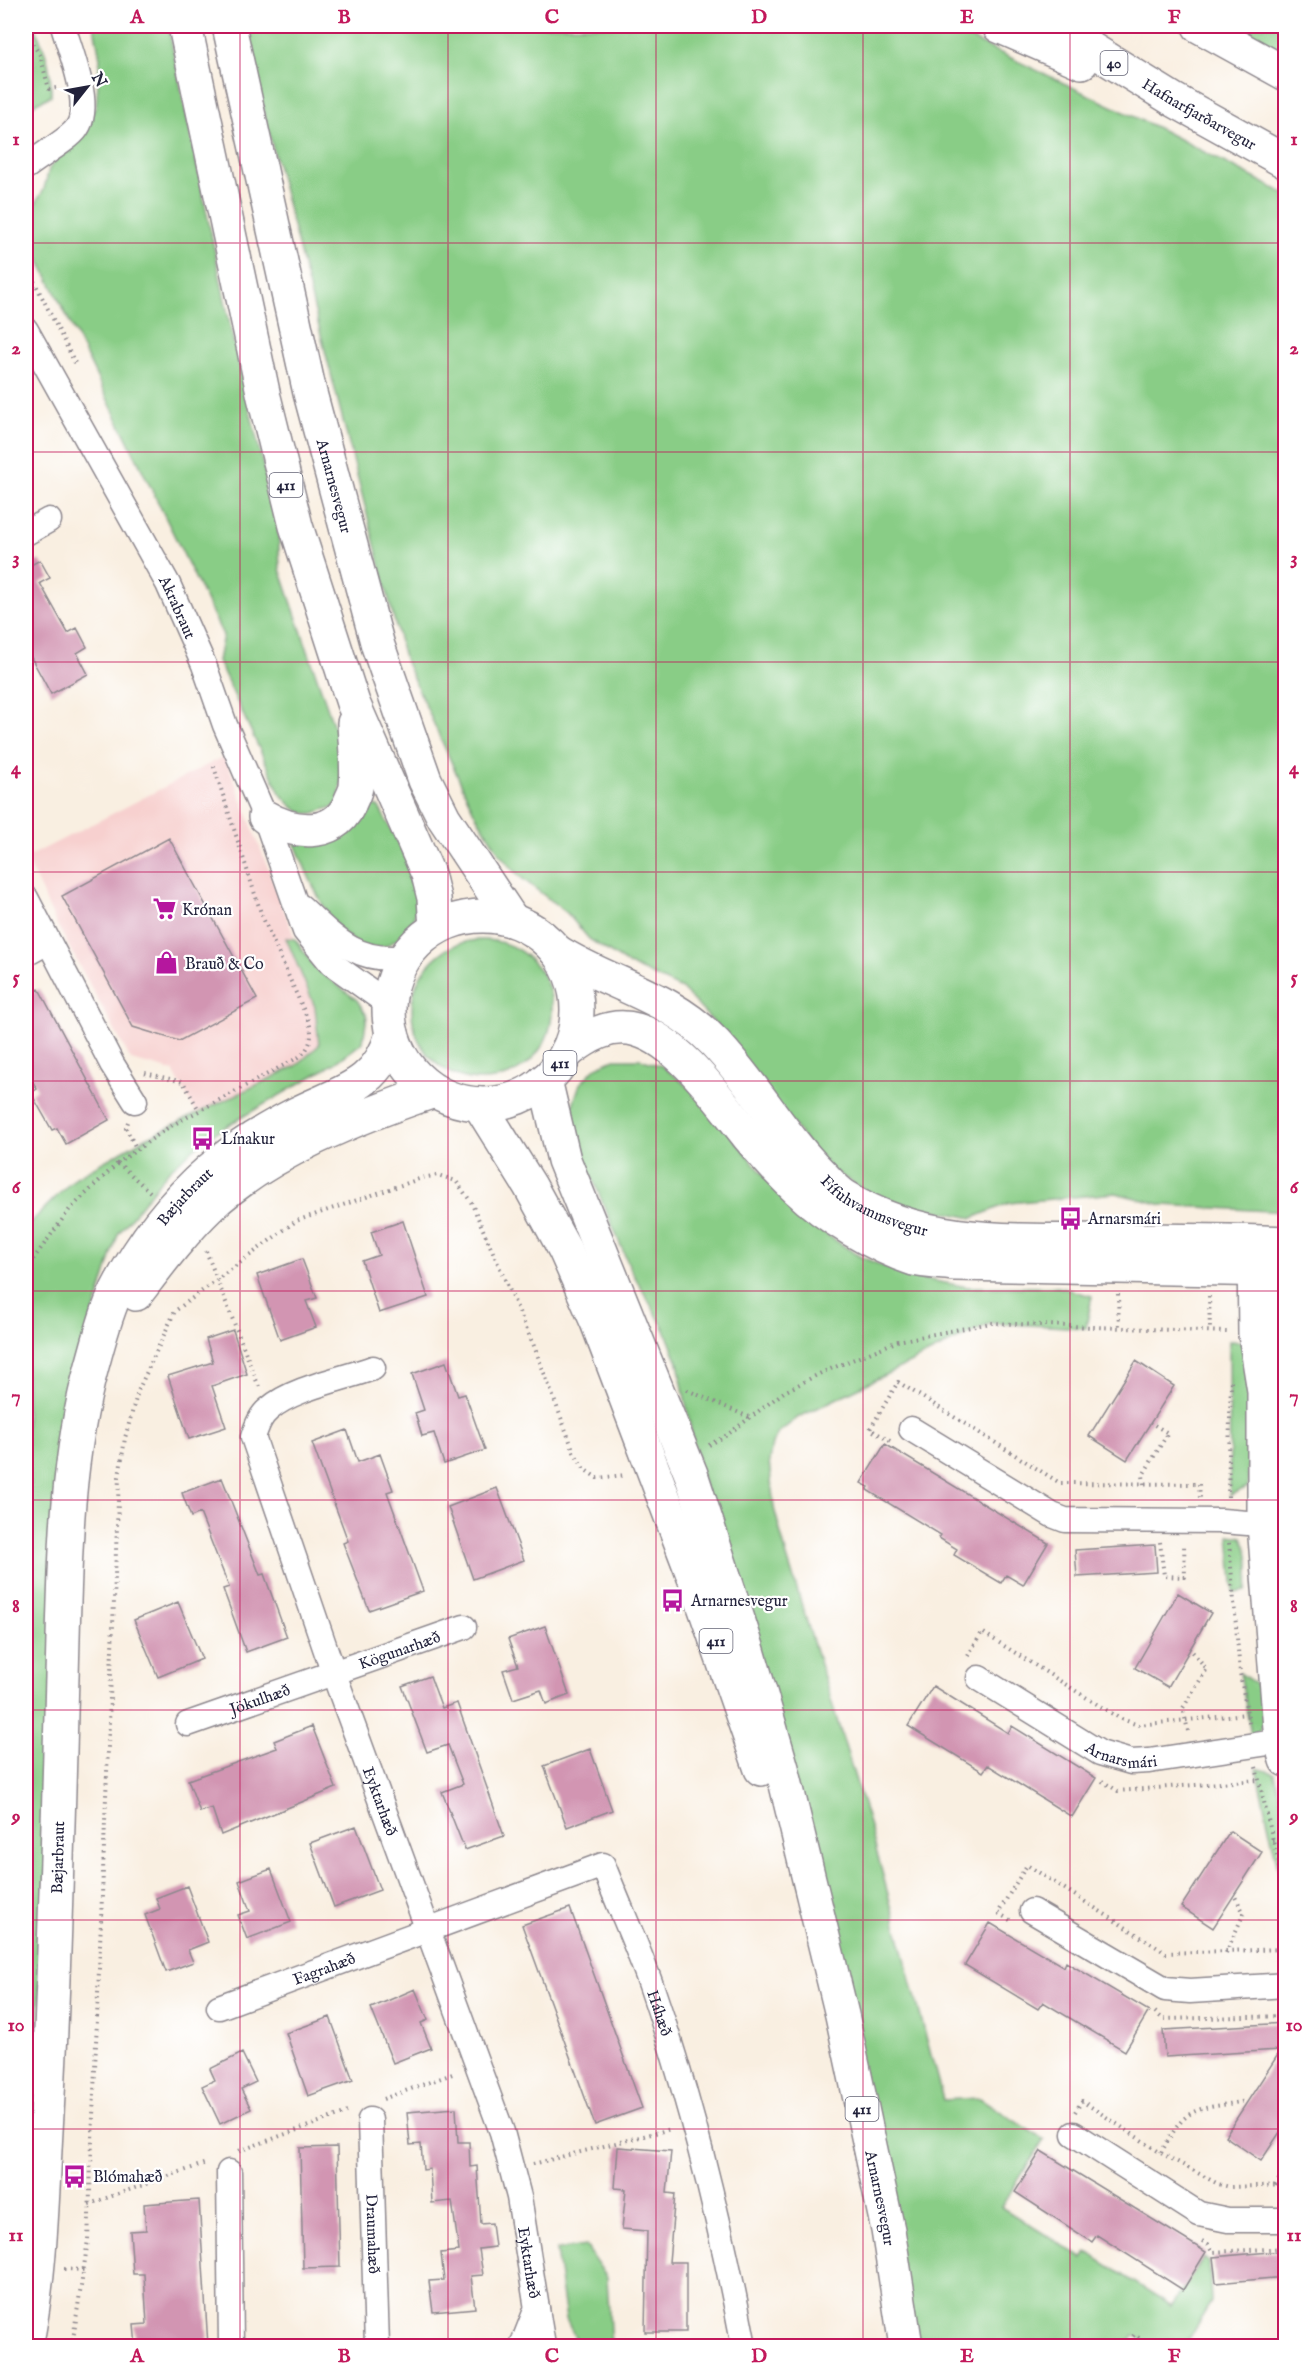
<svg xmlns="http://www.w3.org/2000/svg" width="1311" height="2372" font-family="'IM FELL English',serif">
<style>
.built{fill:#f7d0cf}
.green{fill:#89cd86;stroke:#567860;stroke-width:1.5}
.building{fill:#d295b2}
.lines{fill:none;stroke-linecap:round;stroke-linejoin:round}
.street-casing{stroke:#8e888e;stroke-width:27}
.secondary-casing{stroke:#8e888e;stroke-width:36}
.primary-casing{stroke:#8e888e;stroke-width:36}
.path{stroke:#8e888e;stroke-width:4;stroke-dasharray:1.5 4.5;stroke-linecap:butt}
.street{stroke:#fff;stroke-width:24}
.secondary{stroke:#fff;stroke-width:33}
.primary{stroke:#fff;stroke-width:33}
.grid{fill:none;stroke:#c2185b;stroke-width:1.5;stroke-opacity:0.55}
.labels{text-anchor:middle;stroke-width:4.5;stroke-linejoin:round;paint-order:stroke}
.shield{fill:#fff;stroke:#646476;stroke-width:1.5}
.shield-label{font-size:15px;font-weight:bold;fill:#22223b}
.street-label{font-size:16px;fill:#22223b;stroke:#fff}
.poi-label{font-size:16px;fill:#22223b;stroke:#fff;text-anchor:start}
.neatline{fill:none;stroke:#c2185b;stroke-width:2}
.grid-label{font-size:20px;text-anchor:middle;font-weight:bold;fill:#c2185b}
</style>
<rect width="100%" height="100%" fill="#fff"/>
<filter id="ink" filterUnits="userSpaceOnUse"><feTurbulence type="fractalNoise" baseFrequency=".0167" numOctaves="2"/><feDisplacementMap in="SourceGraphic" scale="12" xChannelSelector="R" yChannelSelector="G"/><feConvolveMatrix kernelMatrix="1 2 1 2 8 2 1 2 1" color-interpolation-filters="sRGB"/></filter>
<filter id="wash" filterUnits="userSpaceOnUse"><feTurbulence type="fractalNoise" baseFrequency=".008" numOctaves="4" result="noise"/><feDisplacementMap in="SourceGraphic" scale="24" xChannelSelector="R" yChannelSelector="G"/><feGaussianBlur stdDeviation="1.35" result="paint"/><feColorMatrix in="noise" values="0 0 0 0 0 0 0 0 0 0 0 0 0 0 0 0 0 1.4 0 .05"/><feComposite in="paint" operator="in"/></filter>
<g filter="url(#wash)">
<rect width="100%" height="100%" fill="#f9efe1"/>
<path class="built" d="M225,756L295,939H286L315,1007L319,1045L296,1066L197,1114L173,1071L131,1060L55,921L26,858Z"/>
<path class="green" d="M26,26H33C46,48 52,70 51,96L26,108Z
M94,26H168L234,344L278,527L280,569L345,759L338,805C307,816 301,820 280,793L218,661L223,635L32,245L29,215L44,189L49,169L96,107L100,58Z
M252,26H944L1162,130L1285,194V1212L1163,1205L1116,1193L1009,1203L973,1218L878,1199L824,1165L720,1029L682,989L628,964L589,939L567,913L519,876L501,856L474,812L404,658L267,125L250,41Z
M1236,26H1285V54Z
M370,804L379,807C390,829 412,863 415,887C418,903 416,927 400,937C396,940 390,944 385,946C338,961 308,875 295,844C332,838 349,837 370,804Z
M286,938L295,939L316,969L357,1000L367,1016L363,1042L335,1063L208,1137L169,1170L118,1234L78,1364L26,2227V1227L76,1177L142,1140L296,1066L319,1045L315,1007Z
M412 1010a70 70 0 1 1 140 0a70 70 0 1 1-140 0Z
M614,1059H640L662,1066L696,1093L783,1198L818,1229L859,1256L907,1276L968,1287H1058L1092,1296L1086,1328L991,1323L799,1417L778,1433L772,1444L769,1461L774,1508L787,1557L870,1827L943,2100L980,2098L1044,2140L1001,2207L1083,2258L1087,2252L1172,2306L1204,2257L1209,2261L1211,2302L1184,2346H1152L1134,2335L1126,2346H913L694,1445L678,1363L665,1330L631,1270L575,1137L570,1113L580,1084L596,1067Z
M1229,1341L1249,1342L1248,1487L1230,1495Z
M1229,1535L1242,1537C1250,1550 1251,1577 1246,1591L1234,1593Z
M1240,1673L1257,1685L1265,1721L1260,1730L1251,1735Z
M1256,1768L1275,1773L1285,1824V1900Z
M586,2246L607,2278L611,2346H579L566,2319L556,2250Z"/>
<g id="blocks">
<path class="building" d="M26,555L31,565L40,560L50,578L40,583L68,633L77,628L87,647L77,653L88,674L51,694L26,648Z
M169,838L257,999L179,1041L133,1027L62,896Z
M39,989L109,1120L66,1144L57,1128L52,1130L31,1093L37,1089L26,1069V997Z
M403,1221L428,1297L379,1313L362,1261L379,1255L371,1232Z
M302,1259L317,1298L306,1301L316,1327L280,1340L257,1275Z
M233,1330L247,1374L212,1386L226,1427L189,1439L168,1376L213,1362L206,1339Z
M1136,1361L1174,1386L1127,1460L1089,1436Z
M446,1362L458,1396L465,1394L485,1450L444,1464L434,1433L422,1436L415,1413L424,1410L412,1374Z
M347,1430L358,1462L380,1454L393,1490L387,1492L423,1591L369,1610L343,1543L348,1541L312,1443Z
M885,1444L1048,1543L1023,1585L1006,1575L1001,1583L954,1555L957,1549L939,1538L941,1535L867,1490L869,1487L861,1483Z
M222,1478L260,1575L264,1574L287,1637L246,1652L223,1589L229,1587L200,1513L191,1517L182,1493Z
M497,1488L524,1560L473,1579L448,1507Z
M1155,1545L1157,1572L1077,1577L1075,1550Z
M1178,1593L1211,1613L1168,1687L1135,1668Z
M178,1602L202,1659L158,1677L134,1620Z
M545,1626L569,1695L546,1704L541,1690L513,1699L503,1670L518,1666L508,1639Z
M430,1676L442,1708L457,1703L504,1836L465,1850L442,1792L463,1784L448,1745L427,1752L402,1686Z
M933,1686L1008,1733L1012,1726L1096,1778L1072,1817L988,1765L983,1772L908,1726Z
M312,1726L336,1788L221,1835L212,1808L200,1812L188,1780L277,1748L274,1741Z
M590,1749L612,1810L567,1827L544,1766Z
M356,1826L380,1890L334,1907L310,1843Z
M1230,1831L1262,1852L1213,1928L1181,1907Z
M271,1869L291,1922L247,1939L238,1915L250,1911L239,1881Z
M187,1886L208,1942L188,1950L193,1962L166,1972L145,1915L160,1909L156,1898Z
M570,1908L642,2108L595,2125L522,1925Z
M990,1923L1064,1967L1066,1962L1149,2011L1125,2051L1043,2002L1038,2009L965,1965Z
M415,1989L428,2020L421,2023L431,2048L393,2063L371,2008Z
M330,2017L353,2080L308,2096L286,2033Z
M1286,2023V2123L1261,2161L1225,2136L1281,2050L1165,2057L1163,2030Z
M242,2053L256,2082L241,2089L251,2109L220,2124L202,2086L215,2080L210,2069Z
M456,2108L458,2142H469L470,2167L477,2166L481,2224L492,2223L495,2247L479,2249L483,2275L471,2276L475,2308L433,2312L429,2281L444,2280L441,2253L459,2251L452,2201L432,2203L430,2169L423,2170L421,2144L410,2145L407,2112Z
M337,2147L340,2267L303,2268L300,2148Z
M618,2147L671,2151L667,2193L675,2194L669,2262H686V2332H645L647,2231L622,2229L626,2189L615,2188Z
M1041,2151L1206,2252L1183,2290L1097,2235L1092,2242L1015,2192Z
M199,2200L208,2346H136L134,2325L147,2324L144,2274H133L130,2231L146,2230L144,2204Z
M1270,2252L1286,2253V2277L1216,2283L1213,2257Z"/>
</g>
</g>
<g filter="url(#ink)">
<use href="#blocks" fill-opacity="0" stroke="#8e888e" stroke-width="1.5"/>
<g class="lines">
<defs>
<g id="street">
<path d="M26,167C38,157 70,139 77,128C93,105 70,51 63,26"/>
<path id="s1" d="M26,330L168,584L204,665L225,725L265,817L305,931L331,963L380,998L389,1009"/>
<path d="M26,533L49,520"/>
<path d="M26,898L112,1064L135,1101"/>
<path d="M301,907C334,938 357,964 405,957"/>
<path d="M26,954L48,942"/>
<path id="s2" d="M373,1368C343,1379 293,1388 269,1409C260,1416 257,1426 253,1437L334,1674L502,2132L519,2197L543,2346"/>
<path d="M911,1429L1052,1515L1065,1520L1222,1521L1286,1526"/>
<path id="s3" d="M979,1678L1100,1753L1131,1762L1149,1761L1281,1741"/>
<path id="s4" d="M188,1724L464,1627"/>
<path d="M1032,1911L1165,1989L1190,1991L1286,1985"/>
<path id="s5" d="M219,2007L603,1865C619,1906 638,1947 652,1988C692,2105 721,2225 744,2346"/>
<path id="s6" d="M370,2120L377,2346"/>
<path d="M1074,2134L1199,2214L1228,2220H1286"/>
<path d="M229,2172L231,2346"/>
<path d="M522,2346L537,2308"/>
</g>
<g id="secondary">
<path id="s7" d="M556,951C610,985 670,995 715,1043C754,1084 781,1134 821,1174C828,1181 835,1190 844,1196C925,1248 1021,1240 1113,1240C1171,1240 1228,1240 1286,1243"/>
<path d="M567,1052C587,1037 610,1022 637,1030C680,1042 721,1103 748,1136C763,1154 780,1173 797,1189C825,1216 876,1247 914,1259C926,1262 941,1262 954,1264L1286,1270"/>
<path d="M1254,1247L1255,1335L1264,1391V1524L1281,1741L1286,1760"/>
<path d="M136,1294C159,1264 182,1233 210,1206C268,1152 360,1116 434,1091"/>
<path d="M1272,1364L1278,1316L1279,1248"/>
<path id="s8" d="M26,2346C42,2270 42,2192 47,2114C55,1969 58,1823 62,1677C65,1573 64,1467 92,1366C99,1341 106,1312 117,1290C140,1245 173,1202 211,1169C236,1147 267,1129 296,1114C339,1092 378,1087 392,1034"/>
</g>
<g id="primary">
<path d="M185,26L264,397L296,526L353,703L428,874L434,898L436,928"/>
<path id="s9" d="M229,26L310,393L378,646L425,780L444,818L512,920"/>
<path d="M999,26L1082,62"/>
<path id="s10" d="M1054,26L1174,100L1286,162"/>
<path d="M1199,26L1286,74"/>
<path d="M265,817C292,833 333,839 349,805C351,799 355,793 356,787C358,766 355,744 354,723"/>
<circle cx="483" cy="1010" r="94"/>
<path id="s11" d="M545,1080L564,1160L691,1474L747,1647L782,1768L842,2015L888,2230L906,2346"/>
<path d="M479,1104L530,1186L565,1250L597,1322L695,1580L761,1769"/>
</g>
</defs>
<use href="#street" class="street-casing"/>
<use href="#secondary" class="secondary-casing"/>
<use href="#primary" class="primary-casing"/>
<path class="path" d="M26,34L40,55L49,89L56,88
M26,203L33,188
M26,265L75,363
M145,1073L183,1082L199,1110
M128,1122L126,1128L136,1148
M150,1192L118,1163L169,1127L299,1057C311,1048 314,1034 308,1020L262,916L213,764
M206,1251L259,1387
M26,1269L70,1209L118,1163
M1118,1294L1119,1330
M1209,1296L1210,1331
M687,1390L751,1418
M890,1441L870,1429L898,1382L1060,1483L1199,1484L1200,1498
M709,1445L727,1435L784,1392L823,1372L898,1341L991,1323L1227,1332
M1144,1484L1143,1475L1168,1433L1151,1423
M1228,1497L1231,1379
M1160,1542L1164,1576L1185,1577L1184,1544
M1229,1543L1240,1673L1249,1724
M968,1656L982,1632L1119,1718L1138,1725L1247,1714
M1188,1731L1183,1708L1207,1669L1190,1649
M1256,1767L1286,1897
M1102,1781L1118,1791L1259,1780
M1272,1840L1286,1838
M1010,1920L998,1913L1027,1865L1166,1953L1286,1949
M1226,1953L1244,1913L1234,1895
M1155,2012L1163,2019L1286,2016
M383,2099L455,2073
M1075,2112L1082,2101L1161,2153L1218,2184L1230,2187L1286,2185
M239,2151L347,2112
M1161,2153C1188,2103 1192,2111 1246,2101
M533,2164L671,2129
M73,2182L90,2184
M1276,2186L1286,2163
M89,2204L206,2163
M1202,2241L1208,2244L1212,2252L1286,2248
M64,2269L85,2270
M72,2346L88,2240L119,1477L125,1438L138,1391L175,1311L296,1221L422,1178L438,1175L456,1181L471,1202L534,1346L574,1452L584,1469L597,1478L626,1475
M1126,2346L1134,2335L1152,2346"/>
<use href="#street" class="street"/>
<use href="#secondary" class="secondary"/>
<use href="#primary" class="primary"/>
</g>
</g>
<path class="grid" d="M240,26V2346M448,26V2346M656,26V2346M863,26V2346M1070,26V2346M26,243H1286M26,452H1286M26,662H1286M26,872H1286M26,1081H1286M26,1291H1286M26,1500H1286M26,1710H1286M26,1920H1286M26,2129H1286"/>
<defs>
<symbol id="supermarket-bare" viewBox="-9 -9 18 18"><path d="M-6-5.5h2.5l.6 2H6L4.5 2H-2.5L-4.4-4H-6ZM-1.5 3.2a1.3 1.3 0 1 0 .1 0ZM3 3.2a1.3 1.3 0 1 0 .1 0Z" fill="#b5179e" stroke="#fff" stroke-width="2.5" paint-order="stroke"/></symbol>
<symbol id="shop-bare" viewBox="-9 -9 18 18"><path d="M-5-2.5h2.3a2.7 3.5 0 0 1 5.4 0H5L5.5 6h-11ZM-1.5-2.5h3a1.5 2.3 0 0 0-3 0Z" fill="#b5179e" stroke="#fff" stroke-width="2.5" paint-order="stroke"/></symbol>
<symbol id="bus-bare" viewBox="-9 -9 18 18"><path d="M-5-6H5V4H4V6H2V4H-2V6H-4V4H-5ZM-3.5-4V0h7V-4ZM-3.5 1.2v1.5H-2V1.2ZM2 1.2v1.5H3.5V1.2Z" fill="#b5179e" stroke="#fff" stroke-width="2.5" paint-order="stroke"/></symbol>
</defs>
<g fill-rule="evenodd">
<use href="#supermarket-bare" x="148" y="892" width="33" height="33"/>
<use href="#shop-bare" x="150" y="946" width="33" height="33"/>
<use href="#bus-bare" x="186" y="1122" width="33" height="33"/>
<use href="#bus-bare" x="1054" y="1202" width="33" height="33"/>
<use href="#bus-bare" x="656" y="1584" width="33" height="33"/>
<use href="#bus-bare" x="58" y="2160" width="33" height="33"/>
</g>
<g class="labels">
<g class="shield">
<rect x="1100.5" y="51" width="27" height="24" rx="4.5"/>
<rect x="269.5" y="473" width="33" height="24" rx="4.5"/>
<rect x="543.5" y="1051" width="33" height="24" rx="4.5"/>
<rect x="699.5" y="1629" width="33" height="24" rx="4.5"/>
<rect x="845.5" y="2097" width="33" height="24" rx="4.5"/>
</g>
<g class="shield-label">
<text x="1114" y="68">40</text>
<text x="286" y="490">411</text>
<text x="560" y="1068">411</text>
<text x="716" y="1646">411</text>
<text x="862" y="2114">411</text>
</g>
<g class="street-label">
<text dy="6" stroke="none"><textPath href="#s10" startOffset="170">Hafnarfjarðarvegur</textPath></text>
<text dy="6" stroke="none"><textPath href="#s9" startOffset="472">Arnarnesvegur</textPath></text>
<text dy="6" stroke="none"><textPath href="#s1" startOffset="316">Akrabraut</textPath></text>
<text dy="6" stroke="none"><textPath href="#s8" startOffset="1180">Bæjarbraut</textPath></text>
<text dy="6" stroke="none"><textPath href="#s7" startOffset="417">Fífuhvammsvegur</textPath></text>
<text dy="6" stroke="none"><textPath href="#s4" startOffset="224">Kögunarhæð</textPath></text>
<text dy="6" stroke="none"><textPath href="#s4" startOffset="76">Jökulhæð</textPath></text>
<text dy="6" stroke="none"><textPath href="#s3" startOffset="164">Arnarsmári</textPath></text>
<text dy="6" stroke="none"><textPath href="#s2" startOffset="531">Eyktarhæð</textPath></text>
<text dy="6" stroke="none"><textPath href="#s8" startOffset="490">Bæjarbraut</textPath></text>
<text dy="6" stroke="none"><textPath href="#s5" startOffset="112">Fagrahæð</textPath></text>
<text dy="6" stroke="none"><textPath href="#s5" startOffset="568">Háhæð</textPath></text>
<text dy="6" stroke="none"><textPath href="#s11" startOffset="1170">Arnarnesvegur</textPath></text>
<text dy="6" stroke="none"><textPath href="#s6" startOffset="114">Draumahæð</textPath></text>
<text dy="6" stroke="none"><textPath href="#s2" startOffset="1017">Eyktarhæð</textPath></text>
</g>
<g class="poi-label">
<text x="182" y="915">Krónan</text>
<text x="185" y="969">Brauð &amp; Co</text>
<text x="221" y="1144">Línakur</text>
<text x="1088" y="1224">Arnarsmári</text>
<text x="691" y="1606">Arnarnesvegur</text>
<text x="93" y="2182">Blómahæð</text>
</g>
</g>
<rect width="1311" height="2372" fill="none" stroke="#fff" stroke-width="66"/>
<g transform="translate(87 87) rotate(59)" stroke="#ffffff" stroke-width="4.5" paint-order="stroke">
<path d="M0-4.5L10 22L0 15L-10 22Z" fill="#22223b"/>
<text y="-9" font-size="16" font-weight="bold" text-anchor="middle" fill="#22223b">N</text>
</g>
<rect x="33" y="33" width="1245" height="2306" class="neatline"/>
<g class="grid-label">
<text x="137" y="23">A</text>
<text x="344" y="23">B</text>
<text x="552" y="23">C</text>
<text x="759" y="23">D</text>
<text x="967" y="23">E</text>
<text x="1174" y="23">F</text>
<text x="16" y="145">1</text>
<text x="1294" y="145">1</text>
<text x="16" y="354">2</text>
<text x="1294" y="354">2</text>
<text x="16" y="564">3</text>
<text x="1294" y="564">3</text>
<text x="16" y="774">4</text>
<text x="1294" y="774">4</text>
<text x="16" y="983">5</text>
<text x="1294" y="983">5</text>
<text x="16" y="1193">6</text>
<text x="1294" y="1193">6</text>
<text x="16" y="1402">7</text>
<text x="1294" y="1402">7</text>
<text x="16" y="1612">8</text>
<text x="1294" y="1612">8</text>
<text x="16" y="1822">9</text>
<text x="1294" y="1822">9</text>
<text x="16" y="2031">10</text>
<text x="1294" y="2031">10</text>
<text x="16" y="2241">11</text>
<text x="1294" y="2241">11</text>
<text x="137" y="2362">A</text>
<text x="344" y="2362">B</text>
<text x="552" y="2362">C</text>
<text x="759" y="2362">D</text>
<text x="967" y="2362">E</text>
<text x="1174" y="2362">F</text>
</g>
</svg>
